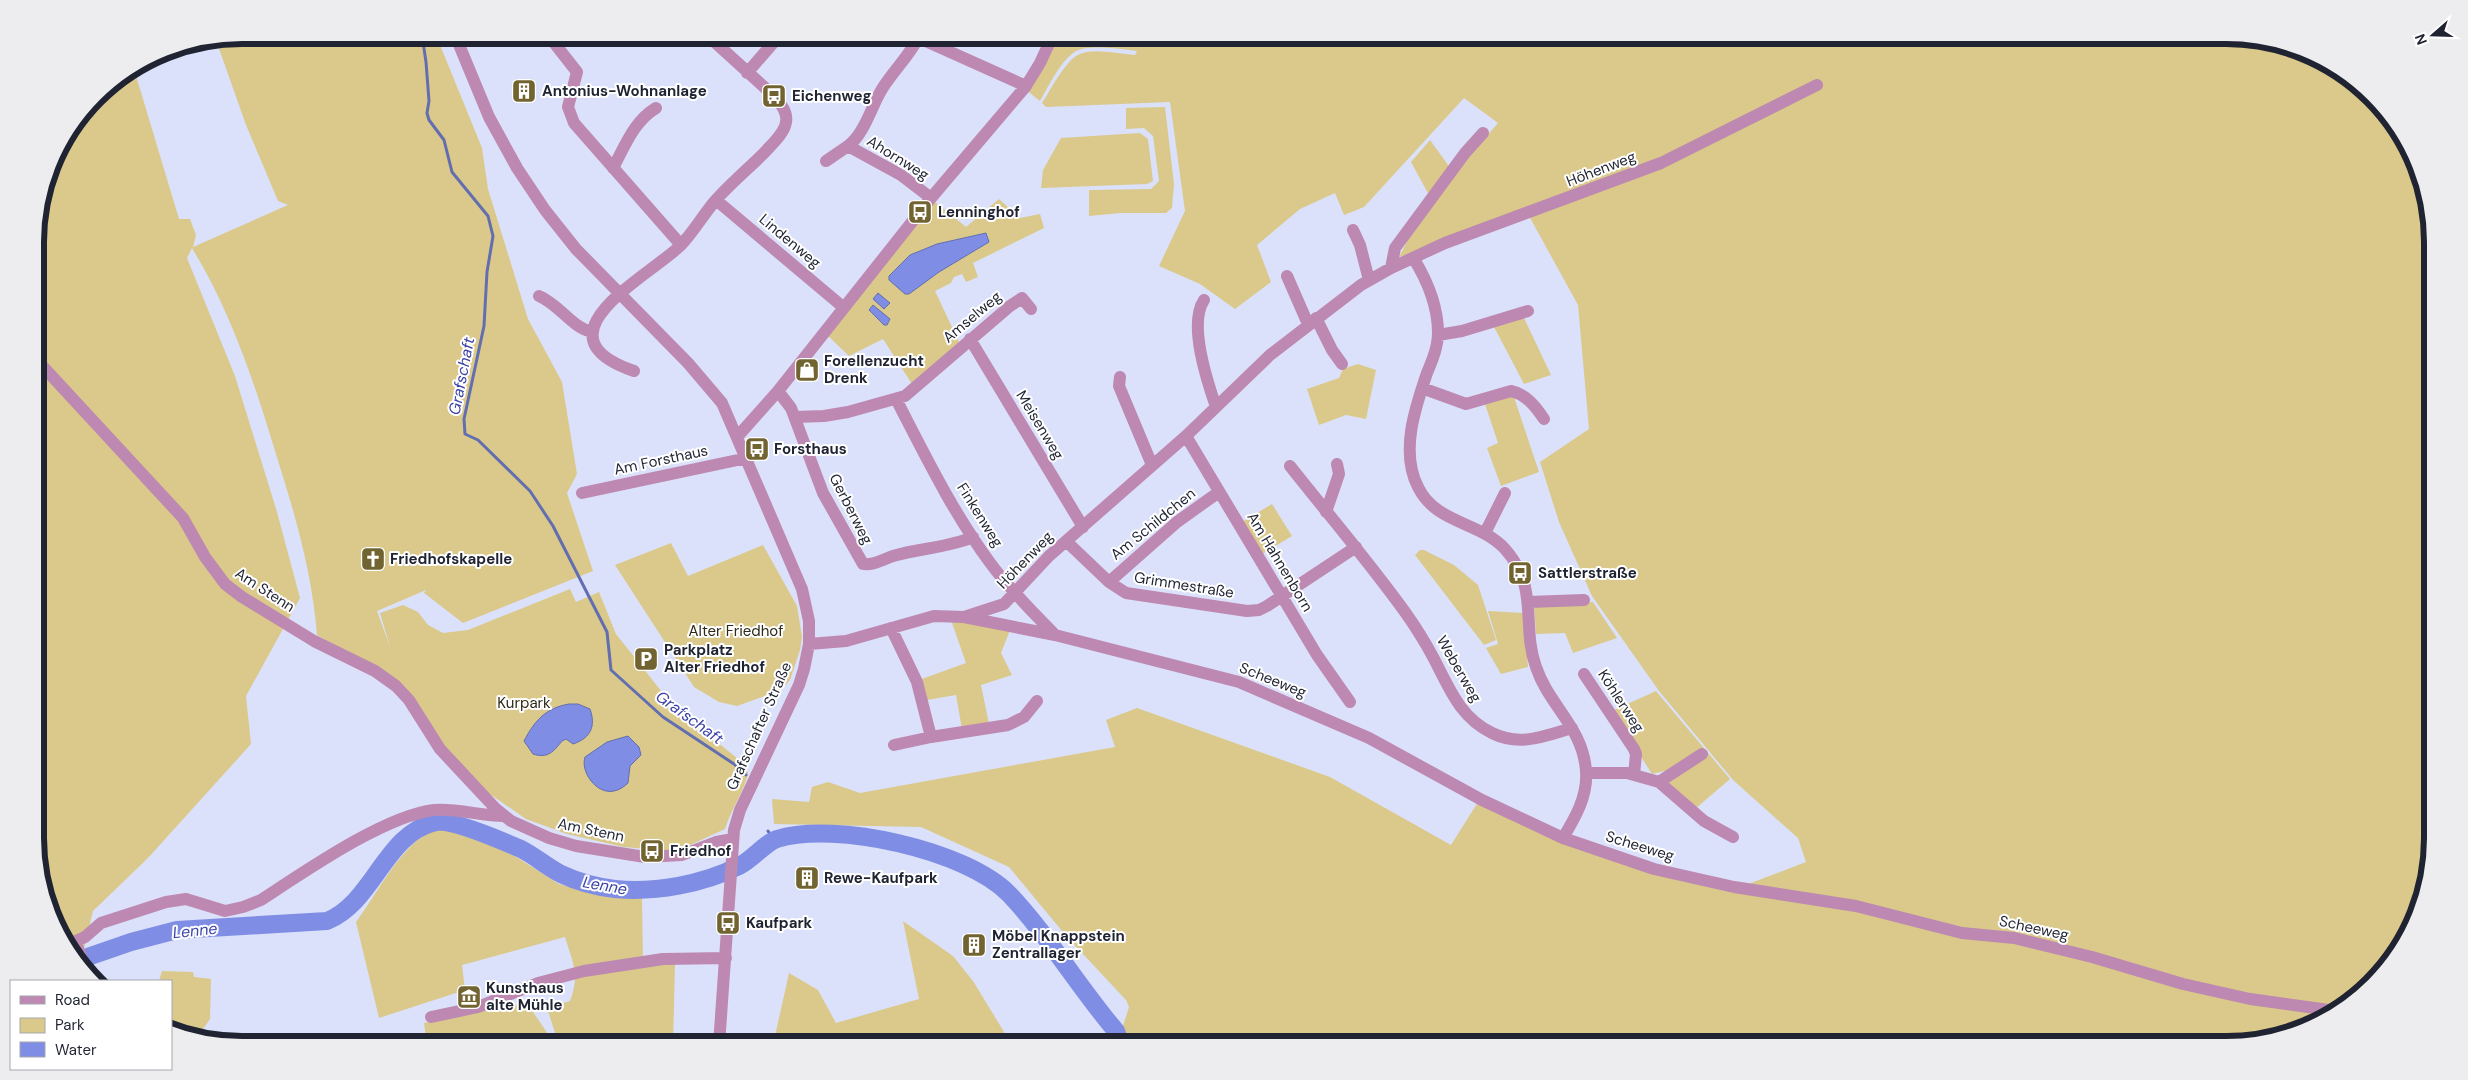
<svg xmlns="http://www.w3.org/2000/svg" width="2468" height="1080" font-family="'DM Sans',sans-serif">
<style>
.green{fill:#dac98b;fill-rule:evenodd}
.water{fill:#7f8ee4;stroke:#626eaf}
.lines{fill:none;stroke-linecap:round;stroke-linejoin:round}
.stream{stroke:#626eaf;stroke-width:3}
.river{stroke:#7f8ee4;stroke-width:18}
.minor{stroke:#bd88b1;stroke-width:12}
.labels{text-anchor:middle;stroke-width:4;stroke-linejoin:round;paint-order:stroke}
.poi-label{font-size:15px;font-weight:bold;fill:#1f2332;stroke:#fff;text-anchor:start}
.street-label{font-size:15px;fill:#1f2332;stroke:#fff}
.park-label{font-size:15px;fill:#2e2917;stroke:#fff}
.water-label{font-size:16px;font-style:italic;fill:#3d44a8;stroke:#fff}
.rim{fill:none;stroke:#1f2332;stroke-width:6}
</style>
<rect width="100%" height="100%" fill="#dbe1fa"/>
<path class="green" d="M242,35H436L482,148L488,189L528,319L562,382L577,474L567,493L593,571L463,623L424,593L426,590L377,611L390,647L380,613L403,605L418,612L428,625L443,633L468,630L570,589L576,602L599,592L616,634L673,706L738,759L748,773C744,792 731,809 725,829L688,846L669,851L624,847L567,834L526,819L484,790L438,741L384,674L317,635C312,571 294,511 275,451C254,381 230,310 192,248L187,258L235,376L277,512L300,598L246,696L251,744L148,858L93,911L80,965L51,917L37,865L35,228L56,151L105,87L134,69L179,219H190L196,235L193,247L288,205L278,201L246,125L216,40Z
M1057,35C1120,35 1186,39 1249,35H2226L2305,51L2352,78L2390,116L2417,163L2431,215L2433,838L2417,917L2390,964L2352,1002L2293,1034L2239,1045H1117L1129,1007L1126,1000L1067,937L1009,867L921,827L774,824L772,799L809,802L812,787L828,782L860,793L1115,747L1106,720L1137,708L1330,777L1451,845L1478,802L1561,842L1743,886L1806,862L1798,838L1733,780L1659,691L1592,596L1559,522L1540,462L1589,429L1578,305L1529,216L1399,257L1426,206L1498,123L1464,98L1364,207L1344,215L1335,193L1300,209L1257,245L1271,282L1235,309L1200,284L1159,266L1185,211L1170,102L1046,107L1042,103C1050,91 1066,59 1080,54C1095,48 1119,54 1135,55L1137,51C1124,49 1088,44 1076,51C1060,61 1049,86 1040,101L1025,89Z
M1165,107L1174,184L1172,208L1166,213H1121L1089,216V190L1151,189L1159,181L1153,136L1144,128L1126,129V108Z
M1140,133L1148,139L1153,181L1147,184L1041,188L1043,170L1061,138Z
M1430,140L1451,169L1430,197L1411,162Z
M999,199L1020,218L1040,214L1044,228L973,263L978,277L966,282L962,274L954,277L951,283L935,291L959,342L912,384L883,339L849,356L828,336L934,201L966,227ZM986,233L989,242L939,272L908,294L910,255L937,244Z
M1523,316L1551,375L1524,384L1493,325Z
M1358,364L1376,370L1366,419L1346,415L1319,425L1307,389L1339,378L1343,369Z
M1513,394L1539,472L1501,486L1487,448L1498,443L1485,404Z
M1272,504L1292,536L1262,554L1242,522Z
M671,543L688,576L763,545L797,606L802,637L800,650L790,680L781,690L737,706L719,702L694,687L615,565Z
M1420,550H1424L1454,565L1478,585L1496,640L1484,645L1415,555Z
M1593,602L1617,638L1573,653L1565,633L1536,634L1534,605Z
M1488,611L1524,613L1528,667L1501,674L1486,648L1498,644Z
M960,619L1010,630L1001,653L1012,675L981,685L989,724L962,729L956,695L927,700L922,679L966,663L952,623Z
M1656,691L1730,779L1695,809L1669,783V770L1652,774L1612,711Z
M436,829L483,836L559,884L603,896L642,898L643,961L675,963L673,1045H559L547,1008L570,1001C580,975 573,963 565,937L462,965L465,990L379,1018L356,922C378,893 401,843 436,829Z
M903,921L953,956L973,981L1012,1045H773L789,973L818,990L836,1023L919,999Z
M162,971L193,972L194,977L211,979L210,1019L198,1036L171,1031V981H159Z
M505,1000L533,1012L548,1034L532,1045H427L424,1023L465,1015Z"/>
<path class="water" d="M986,233L989,242L939,272L909,294H905L889,280V276L910,255L937,244Z
M878,293L890,303L884,309L873,299Z
M873,305L890,319L887,325H884L869,310Z
M569,704H578L590,709C596,726 591,738 573,744L566,739L562,741C554,751 548,759 533,754L524,741C535,720 546,708 569,704Z
M628,736L639,747L641,755L630,766L628,783C624,787 619,790 614,791C597,795 580,772 585,757L607,742Z"/>
<g class="lines">
<path class="stream" d="M422,35L426,62L429,101L427,113L429,120L444,140L452,172L488,216L493,236L487,272L484,326L464,419L465,434L478,440L530,491L553,526L607,632L611,670L663,717L734,764L746,775
M768,831L774,840"/>
<path class="river" d="M76,961L131,942L177,930L327,921C374,902 385,833 436,822C452,819 505,842 521,849C535,856 547,867 561,874C578,882 597,887 615,889C655,893 703,884 739,866C752,860 766,842 777,839C835,821 966,850 1009,894C1048,935 1079,988 1116,1031L1121,1045"/>
<path class="minor" d="M455,35L489,117L517,168L545,210L576,249L688,363L722,403L802,589L809,621V644L804,669L799,685L740,810L734,830L719,1045
M548,35L577,72L568,107L574,123L681,245
M920,35C910,55 894,70 882,89C871,107 865,133 848,146L901,175L931,198
M919,38L1026,86
M747,73L780,35
M826,161L848,146
M613,168C625,146 634,121 656,108
M716,200L843,307
M1353,230L1360,245L1369,280
M1414,259C1428,282 1438,306 1438,333C1438,347 1432,361 1427,373C1415,408 1400,452 1418,487C1436,524 1479,521 1505,549C1540,588 1521,626 1536,667C1549,706 1583,727 1586,771C1588,796 1575,818 1563,838
M1391,268L1395,248L1465,153L1483,133
M1287,276L1308,324
M539,296C560,305 571,327 592,332
M1204,300C1188,324 1207,381 1216,407
M1316,318L1332,350L1342,364
M1438,335L1462,331L1528,311
M970,339L1083,527
M36,359L183,518L205,557L225,584L242,597L314,641L375,671L396,686L409,700L440,749L496,809L511,821L549,838L576,846L645,857L682,855L716,842L733,839
M634,371C532,336 646,278 680,246C693,233 703,215 715,201C730,184 748,169 764,153C771,145 785,133 786,122C788,112 780,103 774,96L707,35
M1120,377L1119,386L1152,465
M1422,388L1466,404L1511,391C1526,394 1536,407 1544,419
M778,391L791,408L823,493L863,564C872,566 884,559 893,556C919,548 948,548 973,537
M896,399C925,455 953,513 991,564C1010,590 1033,612 1055,635
M795,417L824,416L848,412L905,396L1010,306L1022,298L1031,309
M738,436L778,391L931,198L1026,86L1040,63L1053,35
M1186,436L1317,655L1350,702
M1290,466C1328,514 1369,562 1405,612C1415,626 1425,642 1433,657C1449,687 1459,717 1492,733C1520,747 1545,736 1572,728
M582,493L747,458
M1326,512L1339,474L1337,464
M1485,533L1505,493
M1066,541L1109,582L1126,593L1247,611L1259,610L1267,606L1356,547
M1109,582L1177,522L1219,492
M1529,602L1584,600
M964,617L1055,635L1239,682L1369,738L1482,800L1563,838L1654,869L1734,887L1856,906L1962,933L2014,938L2092,957L2183,984L2250,999L2336,1011
M891,628L917,682L931,737L894,745
M809,644L846,641L934,616L964,617L1004,604L1049,556L1186,436L1270,355L1361,285L1391,268L1445,243L1661,163L1817,85
M1584,674L1634,749L1636,754L1634,775
M931,737L1008,725L1024,717L1037,701
M1586,773H1627L1659,782L1704,821L1733,837
M1659,782L1702,754
M76,943L87,973
M67,945L85,937L101,923L166,902L186,899L225,911L243,907L261,900C304,872 384,816 434,810C457,808 481,816 504,816
M431,1017L478,1007L538,983L584,971L663,959L726,958"/>
</g>
<defs>
<symbol id="building-square" viewBox="-11 -11 22 22"><rect x="-9" y="-9" width="18" height="18" rx="4" fill="#726431" stroke="#fff"/><path d="M-4-6H4V6H1V3H-1V6H-4ZM-2.5-4.3h1.7v1.8h-1.7ZM.8-4.3h1.7v1.8H.8ZM-2.5-1h1.7V.8h-1.7ZM.8-1h1.7V.8H.8Z" fill="#fff"/></symbol>
<symbol id="bus-square" viewBox="-11 -11 22 22"><rect x="-9" y="-9" width="18" height="18" rx="4" fill="#726431" stroke="#fff"/><path d="M-5-6H5V4H4V6H2V4H-2V6H-4V4H-5ZM-3.5-4V0h7V-4ZM-3.5 1.2v1.5H-2V1.2ZM2 1.2v1.5H3.5V1.2Z" fill="#fff"/></symbol>
<symbol id="shop-square" viewBox="-11 -11 22 22"><rect x="-9" y="-9" width="18" height="18" rx="4" fill="#726431" stroke="#fff"/><path d="M-5-2.5h2.3a2.7 3.5 0 0 1 5.4 0H5L5.5 6h-11ZM-1.5-2.5h3a1.5 2.3 0 0 0-3 0Z" fill="#fff"/></symbol>
<symbol id="church-square" viewBox="-11 -11 22 22"><rect x="-9" y="-9" width="18" height="18" rx="4" fill="#726431" stroke="#fff"/><path d="M-1.2-6h2.4v3.5h3.3v2.4h-3.3V6h-2.4V-.1h-3.3v-2.4h3.3Z" fill="#fff"/></symbol>
<symbol id="parking-square" viewBox="-11 -11 22 22"><rect x="-9" y="-9" width="18" height="18" rx="4" fill="#726431" stroke="#fff"/><path d="M-3.5-5.5H1a3.5 3.5 0 0 1 0 7H-1V5.5H-3.5ZM-1-3.4V-.6H.8a1.4 1.4 0 0 0 0-2.8Z" fill="#fff"/></symbol>
<symbol id="museum-square" viewBox="-11 -11 22 22"><rect x="-9" y="-9" width="18" height="18" rx="4" fill="#726431" stroke="#fff"/><path d="M0-6L6-3V-2H-6V-3ZM-5-1h2V3h-2ZM-1-1h2V3h-2ZM3-1h2V3H3ZM-6 4H6V6H-6Z" fill="#fff"/></symbol>
</defs>
<g fill-rule="evenodd">
<use href="#building-square" x="510" y="77" width="28" height="28"/>
<use href="#bus-square" x="760" y="82" width="28" height="28"/>
<use href="#bus-square" x="906" y="198" width="28" height="28"/>
<use href="#shop-square" x="793" y="356" width="28" height="28"/>
<use href="#bus-square" x="743" y="435" width="28" height="28"/>
<use href="#church-square" x="359" y="545" width="28" height="28"/>
<use href="#bus-square" x="1506" y="559" width="28" height="28"/>
<use href="#parking-square" x="632" y="645" width="28" height="28"/>
<use href="#bus-square" x="638" y="837" width="28" height="28"/>
<use href="#building-square" x="793" y="864" width="28" height="28"/>
<use href="#bus-square" x="714" y="909" width="28" height="28"/>
<use href="#building-square" x="960" y="931" width="28" height="28"/>
<use href="#museum-square" x="455" y="983" width="28" height="28"/>
</g>
<g class="labels">
<g class="poi-label">
<text x="542" y="96">Antonius-Wohnanlage</text>
<text x="792" y="101">Eichenweg</text>
<text x="938" y="217">Lenninghof</text>
<text x="824" y="366">Forellenzucht<tspan x="824" dy="17">Drenk</tspan></text>
<text x="774" y="454">Forsthaus</text>
<text x="390" y="564">Friedhofskapelle</text>
<text x="1538" y="578">Sattlerstraße</text>
<text x="664" y="655">Parkplatz<tspan x="664" dy="17">Alter Friedhof</tspan></text>
<text x="670" y="856">Friedhof</text>
<text x="824" y="883">Rewe-Kaufpark</text>
<text x="746" y="928">Kaufpark</text>
<text x="992" y="941">Möbel Knappstein<tspan x="992" dy="17">Zentrallager</tspan></text>
<text x="486" y="993">Kunsthaus<tspan x="486" dy="17">alte Mühle</tspan></text>
</g>
<g class="street-label">
<text transform="translate(898 158) rotate(32)" y="5">Ahornweg</text>
<text transform="translate(1601 169) rotate(-21)" y="5">Höhenweg</text>
<text transform="translate(790 241) rotate(40)" y="5">Lindenweg</text>
<text transform="translate(972 317) rotate(-40)" y="5">Amselweg</text>
<text transform="translate(1040 425) rotate(59)" y="5">Meisenweg</text>
<text transform="translate(661 460) rotate(-12)" y="5">Am Forsthaus</text>
<text transform="translate(851 509) rotate(63)" y="5">Gerberweg</text>
<text transform="translate(980 515) rotate(58)" y="5">Finkenweg</text>
<text transform="translate(1153 524) rotate(-39)" y="5">Am Schildchen</text>
<text transform="translate(1025 560) rotate(-46)" y="5">Höhenweg</text>
<text transform="translate(1280 562) rotate(59)" y="5">Am Hahnenborn</text>
<text transform="translate(1184 585) rotate(9)" y="5">Grimmestraße</text>
<text transform="translate(265 590) rotate(33)" y="5">Am Stenn</text>
<text transform="translate(1459 669) rotate(60)" y="5">Weberweg</text>
<text transform="translate(1273 680) rotate(22)" y="5">Scheeweg</text>
<text transform="translate(1621 701) rotate(57)" y="5">Köhlerweg</text>
<text transform="translate(759 726) rotate(-66)" y="5">Grafschafter Straße</text>
<text transform="translate(591 830) rotate(12)" y="5">Am Stenn</text>
<text transform="translate(1640 846) rotate(17)" y="5">Scheeweg</text>
<text transform="translate(2034 928) rotate(12)" y="5">Scheeweg</text>
</g>
<g class="park-label">
<text x="736" y="636">Alter Friedhof</text>
<text x="524" y="708">Kurpark</text>
</g>
<g class="water-label">
<text transform="translate(461 376) rotate(-79)" y="6">Grafschaft</text>
<text transform="translate(690 717) rotate(36)" y="6">Grafschaft</text>
<text transform="translate(605 885) rotate(10)" y="6">Lenne</text>
<text transform="translate(195 930) rotate(-6)" y="6">Lenne</text>
</g>
</g>
<path d="M0 0H2468V1080H0ZM242 44H2226A198 198 0 0 1 2424 242V838A198 198 0 0 1 2226 1036H242A198 198 0 0 1 44 838V242A198 198 0 0 1 242 44Z" fill="#ededef" fill-rule="evenodd"/>
<path class="rim" d="M242 44H2226A198 198 0 0 1 2424 242V838A198 198 0 0 1 2226 1036H242A198 198 0 0 1 44 838V242A198 198 0 0 1 242 44Z"/>
<rect x="10" y="980" width="162" height="90" fill="#ffffff" stroke="#a5a7ad"/>
<rect x="20" y="996" width="25" height="8" fill="#bd88b1" stroke="#a5a7ad"/>
<text x="55" y="1005" font-size="15" fill="#1f2332">Road</text>
<rect x="20" y="1018" width="25" height="15" fill="#dac98b" stroke="#a5a7ad"/>
<text x="55" y="1030" font-size="15" fill="#1f2332">Park</text>
<rect x="20" y="1042" width="25" height="15" fill="#7f8ee4" stroke="#a5a7ad"/>
<text x="55" y="1055" font-size="15" fill="#1f2332">Water</text>
<g transform="translate(2433 35) rotate(250)" stroke="#ffffff" stroke-width="4" paint-order="stroke">
<path d="M0-4L9 19L0 12L-9 19Z" fill="#1f2332"/>
<text y="-8" font-size="14" font-weight="bold" text-anchor="middle" fill="#1f2332">N</text>
</g>
</svg>
